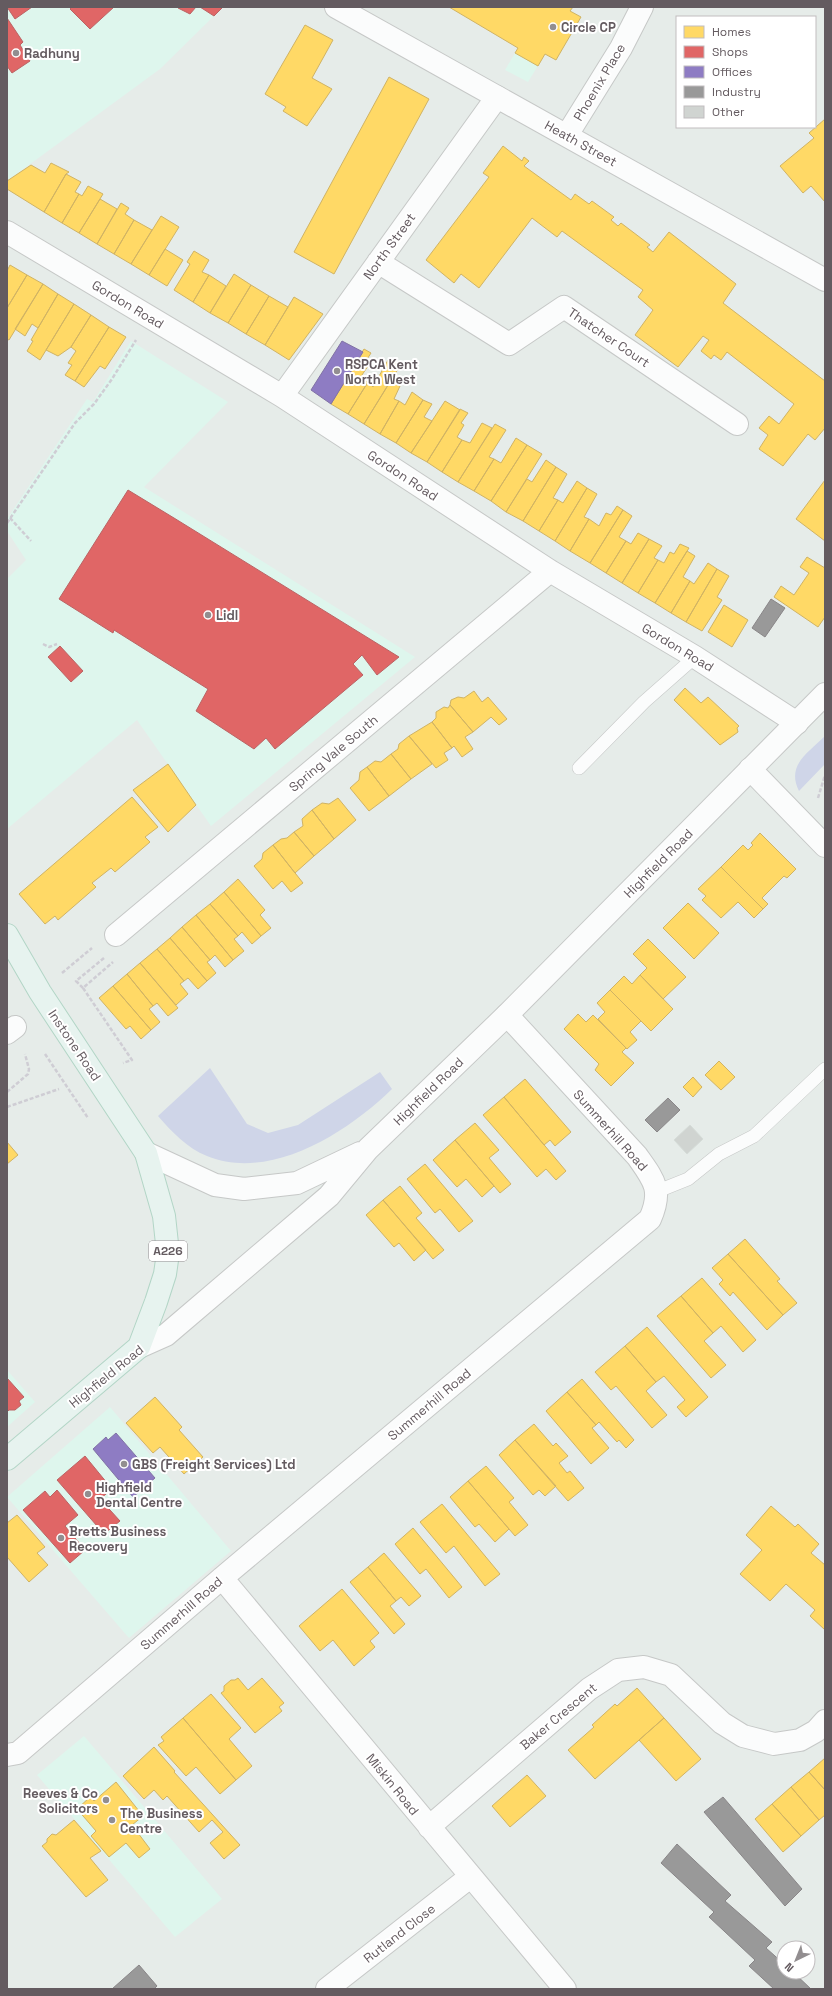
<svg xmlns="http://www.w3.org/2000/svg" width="832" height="1996" font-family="'Space Grotesk',sans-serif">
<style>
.commercial{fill:#def6ed}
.grass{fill:#cfd5e8}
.homes{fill:#ffd966;stroke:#d0b364}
.shops{fill:#e06666;stroke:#bb6364}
.offices{fill:#8e7cc3;stroke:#8172a5}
.industry{fill:#999;stroke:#898688}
.building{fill:#d0d4d1;stroke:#d5dcd8}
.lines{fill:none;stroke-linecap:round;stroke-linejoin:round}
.service-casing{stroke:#c6c8c7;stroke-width:14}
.minor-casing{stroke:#c6c8c7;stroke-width:24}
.tertiary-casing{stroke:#c6c8c7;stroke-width:24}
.primary-casing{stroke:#b2d5c6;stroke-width:24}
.path{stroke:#cfcdd4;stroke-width:2.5;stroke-dasharray:4 2;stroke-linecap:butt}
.service{stroke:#fbfcfc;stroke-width:13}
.minor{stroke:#fbfcfc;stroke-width:22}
.tertiary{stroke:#fbfcfc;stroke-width:22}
.primary{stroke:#e7f3ef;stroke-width:22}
.poi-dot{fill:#928e90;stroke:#fff;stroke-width:1.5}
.labels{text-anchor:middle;stroke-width:4;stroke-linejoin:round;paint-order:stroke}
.shield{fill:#fff;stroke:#928c90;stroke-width:1}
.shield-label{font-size:12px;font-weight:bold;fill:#645b60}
.poi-label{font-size:13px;font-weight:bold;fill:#645b60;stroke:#fff;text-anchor:start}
.street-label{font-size:13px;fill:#645b60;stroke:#fff}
</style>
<rect width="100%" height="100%" fill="#e6ece9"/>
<path class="commercial" d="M7,7H223L160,69L7,181Z
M542,7H573L571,11L581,17L556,60L545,54L528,82L505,70Z
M131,341L228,402L144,487L415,657L211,826L137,720L7,829V579L26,560L7,531V519L87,399L93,402Z
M7,1370L35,1402L7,1427Z
M110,1407L231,1551L129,1638L7,1497Z
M84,1736L222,1899L175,1937L37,1775Z"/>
<path class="grass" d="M825,736V764L799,791C786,765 808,753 825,736Z
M210,1068L247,1124L268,1133L298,1125L380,1072L392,1089C348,1132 271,1182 207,1156C187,1148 172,1132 158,1116Z"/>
<path class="homes" d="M449,7H573L570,11L581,17L556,60L545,54L538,66L515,53L518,48Z
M305,25L333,40L312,78L332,89L307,126L283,111L286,107L265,94Z
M389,77L429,99L334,274L294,252Z
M825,119V202L811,186L803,193L780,166L814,138L809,133Z
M503,146L522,161L524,157L529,161L524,166L571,200L575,194L589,204L592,201L614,217L611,220L618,226L621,223L650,245L647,247L653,252L669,232L736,284L723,303L825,381V428L815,440L808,434L783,466L759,449L768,435L759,428L769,416L779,424L794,404L727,352L721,360L714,355L711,359L701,351L709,340L703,336L678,367L635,335L653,310L638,297L643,290L562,231L557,237L532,218L479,288L461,274L454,283L426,260L489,177L483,173Z
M51,163L69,172L66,174L44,212L7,189V181L31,165L45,173Z
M66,174L81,182L75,192L79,194L62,223L44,212Z
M88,186L103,194L79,233L62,223L79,194L82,196Z
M100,199L117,209L97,244L79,233Z
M121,203L129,208L125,214L134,220L114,254L97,244Z
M161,216L179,227L149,275L131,264Z
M134,220L152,230L131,264L114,254Z
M165,249L183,260L167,286L149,275Z
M194,251L209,260L202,272L209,275L193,302L174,290L190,264L187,262Z
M10,265L27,275L7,308V271Z
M234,274L251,285L228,323L210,313Z
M27,275L43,284L9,340L7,339V308Z
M209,275L226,286L210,313L193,302Z
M43,284L58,294L38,328L32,324L25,336L15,329Z
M251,285L269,296L246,334L228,323Z
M58,294L74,304L40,360L27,351L33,341L31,340Z
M269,296L288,307L265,345L246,334Z
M294,297L323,314L289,360L265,345Z
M74,304L91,315L71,347L58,356L46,350Z
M91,315L109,327L75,381L65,375L72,365L68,363L76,351L71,347Z
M109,327L126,337L105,369L100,366L84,387L75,381Z
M364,349L371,353L364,364L368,366L360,378L368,382L348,414L331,404Z
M388,360L400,366L364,424L348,414L368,382L373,387Z
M391,380L400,386L394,399L399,401L380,434L364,424Z
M412,392L423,400L396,443L380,434L399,401L405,405Z
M423,400L432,404L424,417L432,421L411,453L396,443Z
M445,401L460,410L427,462L411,453Z
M460,409L468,413L461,423L464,425L457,437L462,440L442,472L427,462Z
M482,423L492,428L458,482L442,472L462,440L470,443Z
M495,424L506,430L489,457L494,459L474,491L458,482Z
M516,438L527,445L491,501L474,491L494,459L501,463Z
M527,445L542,454L506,512L491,501Z
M546,460L556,467L523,521L506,512L527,479L532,482Z
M556,467L567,474L553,498L558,500L539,531L523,521Z
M825,480V541L796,519Z
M577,481L587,488L555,541L539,531L558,500L563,503Z
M587,488L597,494L584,517L589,519L570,551L555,541Z
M617,506L623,510L590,563L570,551L589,519L599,526L606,513L611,515Z
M623,510L632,516L619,537L626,541L606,573L590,563Z
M638,533L649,539L622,583L606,573L626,541L631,544Z
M649,539L662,546L654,558L658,560L638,593L622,583Z
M680,544L689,548L655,603L638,593L658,560L664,563L670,552L674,554Z
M687,551L695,556L683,577L690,581L671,613L655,603Z
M807,557L825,568V617L818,627L774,597L781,586L794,595L809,573L800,567Z
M708,563L717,569L686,622L671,613L690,581L694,584Z
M717,569L729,576L717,597L722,600L702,631L686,622Z
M724,605L748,620L732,647L708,632Z
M685,688L701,703L708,697L739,726L737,728L738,732L720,745L674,700Z
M474,691L482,702L488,697L507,719L499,725L491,717L473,732L450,705L451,700L458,697L464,698Z
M450,705L473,732L465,737L473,749L462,757L454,746L452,748L432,722L436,718V712L444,707L448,708Z
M432,722L452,748L444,753L448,760L436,768L409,736Z
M409,736L432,764L411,779L391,754L398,749L399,744Z
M391,754L411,779L389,796L367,767L375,761L381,762Z
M168,764L196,805L168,832L133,790Z
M367,767L389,796L369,811L350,788L359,780L360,772Z
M132,797L158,827L145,837L150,842L115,872L111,868L92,883L96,887L58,920L55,916L45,924L19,894Z
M338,798L356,820L334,839L312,810L322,803L329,804Z
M312,810L334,839L314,856L294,832L303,826L302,819Z
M294,832L314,856L295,873L273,845L281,839L287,838Z
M760,833L796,869L787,878L784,876L762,898L768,904L763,909L721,867L743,845L748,850L753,845L751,843Z
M273,845L303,883L291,892L282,881L273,889L254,866L262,859L263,853Z
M721,867L763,909L754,918L738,902L721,918L702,900L706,896L698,889Z
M238,879L265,910L260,915L271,928L261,936L224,892Z
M224,892L261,936L252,944L242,932L238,936L210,904Z
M688,903L719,933L694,959L663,928Z
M210,904L238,936L234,939L244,951L233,960L196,915Z
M196,915L233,960L225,967L215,955L210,960L182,927Z
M182,927L210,960L207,962L216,973L207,981L170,938Z
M170,938L207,981L198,989L188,978L184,981L157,949Z
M648,939L686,977L663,999L640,975L647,968L633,954Z
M157,949L184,981L180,984L188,994L176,1005L140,963Z
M140,963L178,1008L168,1016L157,1003L153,1006L127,974Z
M127,974L153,1006L149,1009L160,1022L151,1030L113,986Z
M640,975L673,1009L651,1031L610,990L624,976L632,984Z
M113,986L151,1030L141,1039L130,1026L126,1029L99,998Z
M610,990L641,1021L630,1032L637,1040L627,1049L598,1019L605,1012L597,1003Z
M578,1014L586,1022L593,1015L626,1048L622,1052L634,1063L611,1086L595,1070L599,1064L564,1029Z
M719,1061L735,1077L721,1090L705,1075Z
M693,1077L702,1087L693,1097L683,1087Z
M525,1079L571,1132L555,1146L550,1140L544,1145L504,1097Z
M504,1097L566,1171L556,1180L546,1169L537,1177L483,1115Z
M475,1123L499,1150L489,1158L511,1184L500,1193L455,1140Z
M455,1140L494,1186L482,1197L466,1179L457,1187L433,1160Z
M7,1142L18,1155L7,1164Z
M425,1164L473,1221L459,1232L440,1209L435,1213L407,1179Z
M400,1186L422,1213L416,1218L444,1250L433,1259L383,1200Z
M383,1200L426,1250L414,1261L399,1243L394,1247L366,1215Z
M745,1239L780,1279L777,1281L797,1303L783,1315L728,1254Z
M728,1254L783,1315L767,1330L733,1292L730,1296L719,1284L723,1280L712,1268Z
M702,1278L756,1340L743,1352L721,1326L713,1333L681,1296Z
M681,1296L713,1333L704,1341L726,1365L711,1378L657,1316Z
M647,1327L708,1397L686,1417L677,1407L685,1400L664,1376L656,1382L625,1346Z
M625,1346L656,1382L646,1391L667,1415L652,1428L616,1386L611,1390L595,1372Z
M582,1379L634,1440L626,1448L619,1440L617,1442L599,1422L596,1425L567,1392Z
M567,1392L596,1425L592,1428L609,1448L591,1464L546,1411Z
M155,1397L182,1427L179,1430L203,1457L184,1474L160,1447L153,1453L126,1423Z
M534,1424L553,1446L556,1443L568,1456L559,1463L567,1473L570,1471L584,1488L568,1501L515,1440Z
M515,1440L556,1486L545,1496L539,1490L533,1495L499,1455Z
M486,1466L514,1498L509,1502L528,1525L515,1536L468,1481Z
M468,1481L509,1529L495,1542L479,1524L475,1527L450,1497Z
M442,1504L500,1574L485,1586L454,1546L446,1553L420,1522Z
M771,1506L795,1527L798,1524L819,1544L811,1553L825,1565V1630L810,1616L815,1610L786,1584L770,1601L740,1574L762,1550L746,1535Z
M17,1515L45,1547L37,1553L48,1565L29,1582L7,1557V1523Z
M413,1528L462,1587L449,1598L426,1569L420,1574L395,1544Z
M384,1553L421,1596L409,1606L401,1597L396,1601L368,1567Z
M368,1567L396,1601L390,1606L405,1624L394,1634L350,1582Z
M342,1589L379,1633L370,1641L375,1647L354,1666L333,1640L320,1651L299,1626Z
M238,1678L248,1690L262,1678L284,1703L279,1707L282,1711L255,1733L221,1693L224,1691V1686L231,1680H235Z
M637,1688L664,1718L595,1779L568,1750L594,1727L592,1725L615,1704L617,1706Z
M211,1694L241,1728L229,1739L252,1766L236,1780L183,1718Z
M183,1718L236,1780L220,1794L196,1767L186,1776L158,1745L164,1741L161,1737Z
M664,1718L701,1759L676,1781L639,1740Z
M154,1747L175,1771L174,1772L240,1845L224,1859L210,1843L223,1832L212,1820L199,1832L167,1796L163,1800L154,1790L144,1799L123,1776Z
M825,1758V1790L809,1772Z
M809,1772L825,1790V1815L819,1820L791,1787Z
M527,1775L546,1796L510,1827L492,1806Z
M116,1782L143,1816L132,1825L150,1849L139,1858L126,1843L109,1857L91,1836L96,1831L77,1809L90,1797L94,1801Z
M791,1787L819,1820L801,1836L772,1804Z
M772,1804L801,1836L783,1852L755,1819Z
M74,1820L101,1851L90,1858L108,1880L86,1897L42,1846L47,1842V1839L52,1834L56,1835Z"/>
<path class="shops" d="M7,7H32L15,19Z
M72,7H114L90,29L70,9Z
M179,7H196L190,14L178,8Z
M200,7H223L214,16Z
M7,18L23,42L20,45L30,61L12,73L7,66Z
M128,490L174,518L399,657L377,675L362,655L353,664L363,675L275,749L266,738L254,749L196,711L208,689L114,630L113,633L59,599Z
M60,646L83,671L71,682L48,657Z
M7,1378L24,1397L19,1401L21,1405L15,1410H9L7,1412Z
M85,1456L112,1489L100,1499L120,1521L104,1534L57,1480Z
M57,1490L78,1515L65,1526L85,1550L70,1563L23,1510L45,1491L50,1497Z"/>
<path class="offices" d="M342,341L363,352L331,404L311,390Z
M116,1433L155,1478L133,1497L93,1449L106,1437L108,1440Z"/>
<path class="industry" d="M771,599L785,608L765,637L752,628Z
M668,1098L680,1110L657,1132L645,1120Z
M723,1797L802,1889L785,1906L704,1812Z
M677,1844L731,1895L725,1901L772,1942L766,1948L784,1964V1972H793L811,1989H774L749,1966L755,1960L709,1917L714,1912L661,1863Z
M139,1965L157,1986L154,1989H112Z"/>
<path class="building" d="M690,1125L703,1139L687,1154L674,1140Z"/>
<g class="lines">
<defs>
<path id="service" d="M579,768L644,702L695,657
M658,1191L688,1179L719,1154L754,1136L825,1069"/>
<path id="minor" d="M567,135L621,48L642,7
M7,232L282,396L550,571L695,657L797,723
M378,262L509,344L564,307L737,424
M282,396L497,97
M750,769L825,846
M116,935L550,571
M7,1033L15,1027
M222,1578L565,1989
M7,1755L18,1753L222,1578L650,1219C663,1190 654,1180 637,1156L507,1015
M429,1827L589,1689L618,1670L644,1667L671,1675L722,1723L743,1736L774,1744L800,1740L816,1731L825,1721
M327,1989L470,1877"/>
<path id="tertiary" d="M336,7L825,280
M146,1153L215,1185L244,1189L297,1183L360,1153
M139,1347L166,1335L329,1196L368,1149L507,1015L825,694"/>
<path id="primary" d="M7,935L40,992L146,1153L164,1216L168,1253L165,1274L156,1302L139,1347L7,1459"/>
</defs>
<use href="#service" class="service-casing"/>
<use href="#minor" class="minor-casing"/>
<use href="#tertiary" class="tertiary-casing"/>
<use href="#primary" class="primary-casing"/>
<path class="path" d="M10,518L31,541
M7,523L75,423L94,404L112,379L136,340
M43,644L49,647L57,644
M818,798L825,775
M104,958L76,981L83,988L113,962
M62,973L92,948
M83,988L132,1060L123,1063
M45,1054L88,1118
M7,1092L28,1074L29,1069L25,1054
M7,1107L59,1089"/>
<use href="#service" class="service"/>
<use href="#minor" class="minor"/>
<use href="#tertiary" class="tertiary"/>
<use href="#primary" class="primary"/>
</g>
<g class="poi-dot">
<circle cx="553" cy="27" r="4"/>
<circle cx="16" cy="53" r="4"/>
<circle cx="337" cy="371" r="4"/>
<circle cx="208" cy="615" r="4"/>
<circle cx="124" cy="1464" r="4"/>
<circle cx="88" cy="1494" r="4"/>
<circle cx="61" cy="1538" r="4"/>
<circle cx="106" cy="1800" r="4"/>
<circle cx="112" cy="1820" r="4"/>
</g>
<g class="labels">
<rect class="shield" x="149" y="1241" width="38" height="20" rx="3"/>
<g class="shield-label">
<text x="168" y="1255">A226</text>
</g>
<g class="poi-label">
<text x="561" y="32">Circle CP</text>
<text x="24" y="58">Radhuny</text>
<text x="345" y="369">RSPCA Kent<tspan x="345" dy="15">North West</tspan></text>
<text x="216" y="620">Lidl</text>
<text x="132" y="1469">GBS (Freight Services) Ltd</text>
<text x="96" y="1492">Highfield<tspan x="96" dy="15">Dental Centre</tspan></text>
<text x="69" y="1536">Bretts Business<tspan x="69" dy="15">Recovery</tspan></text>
<text x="98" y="1798" text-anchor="end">Reeves &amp; Co<tspan x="98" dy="15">Solicitors</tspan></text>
<text x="120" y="1818">The Business<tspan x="120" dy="15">Centre</tspan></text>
</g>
<g class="street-label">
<text transform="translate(599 82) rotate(-59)" y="5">Phoenix Place</text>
<text transform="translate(581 143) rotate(29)" y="5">Heath Street</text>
<text transform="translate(389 246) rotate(-54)" y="5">North Street</text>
<text transform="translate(128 304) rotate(31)" y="5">Gordon Road</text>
<text transform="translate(609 337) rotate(34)" y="5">Thatcher Court</text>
<text transform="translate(403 475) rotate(33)" y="5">Gordon Road</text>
<text transform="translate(678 647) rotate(31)" y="5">Gordon Road</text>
<text transform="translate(333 753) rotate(-40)" y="5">Spring Vale South</text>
<text transform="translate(658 863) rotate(-45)" y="5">Highfield Road</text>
<text transform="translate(75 1045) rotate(56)" y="5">Instone Road</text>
<text transform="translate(428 1091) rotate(-44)" y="5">Highfield Road</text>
<text transform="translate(611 1130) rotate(48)" y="5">Summerhill Road</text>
<text transform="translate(106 1376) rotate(-39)" y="5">Highfield Road</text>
<text transform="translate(429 1404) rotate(-40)" y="5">Summerhill Road</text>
<text transform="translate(181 1613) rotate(-41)" y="5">Summerhill Road</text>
<text transform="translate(558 1716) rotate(-40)" y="5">Baker Crescent</text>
<text transform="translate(393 1784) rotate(51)" y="5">Miskin Road</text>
<text transform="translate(399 1933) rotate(-38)" y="5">Rutland Close</text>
</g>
</g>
<rect width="832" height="1996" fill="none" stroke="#645b60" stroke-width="16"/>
<rect x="676" y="16" width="140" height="112" fill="#ffffff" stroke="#c1bdbf"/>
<rect x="684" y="26" width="20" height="12" fill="#ffd966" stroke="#c1bdbf"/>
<text x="712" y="36" font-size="12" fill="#645b60">Homes</text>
<rect x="684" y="46" width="20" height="12" fill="#e06666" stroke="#c1bdbf"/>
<text x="712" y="56" font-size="12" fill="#645b60">Shops</text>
<rect x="684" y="66" width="20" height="12" fill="#8e7cc3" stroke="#c1bdbf"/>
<text x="712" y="76" font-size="12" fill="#645b60">Offices</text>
<rect x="684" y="86" width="20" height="12" fill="#999999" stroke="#c1bdbf"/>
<text x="712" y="96" font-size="12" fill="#645b60">Industry</text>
<rect x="684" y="106" width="20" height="12" fill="#d0d4d1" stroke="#c1bdbf"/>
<text x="712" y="116" font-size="12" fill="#645b60">Other</text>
<g transform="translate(796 1960) rotate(223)"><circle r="19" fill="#ffffff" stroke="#c1bdbf"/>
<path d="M0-3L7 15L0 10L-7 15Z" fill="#928e90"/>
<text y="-6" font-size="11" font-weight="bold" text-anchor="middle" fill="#645b60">N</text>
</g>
</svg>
